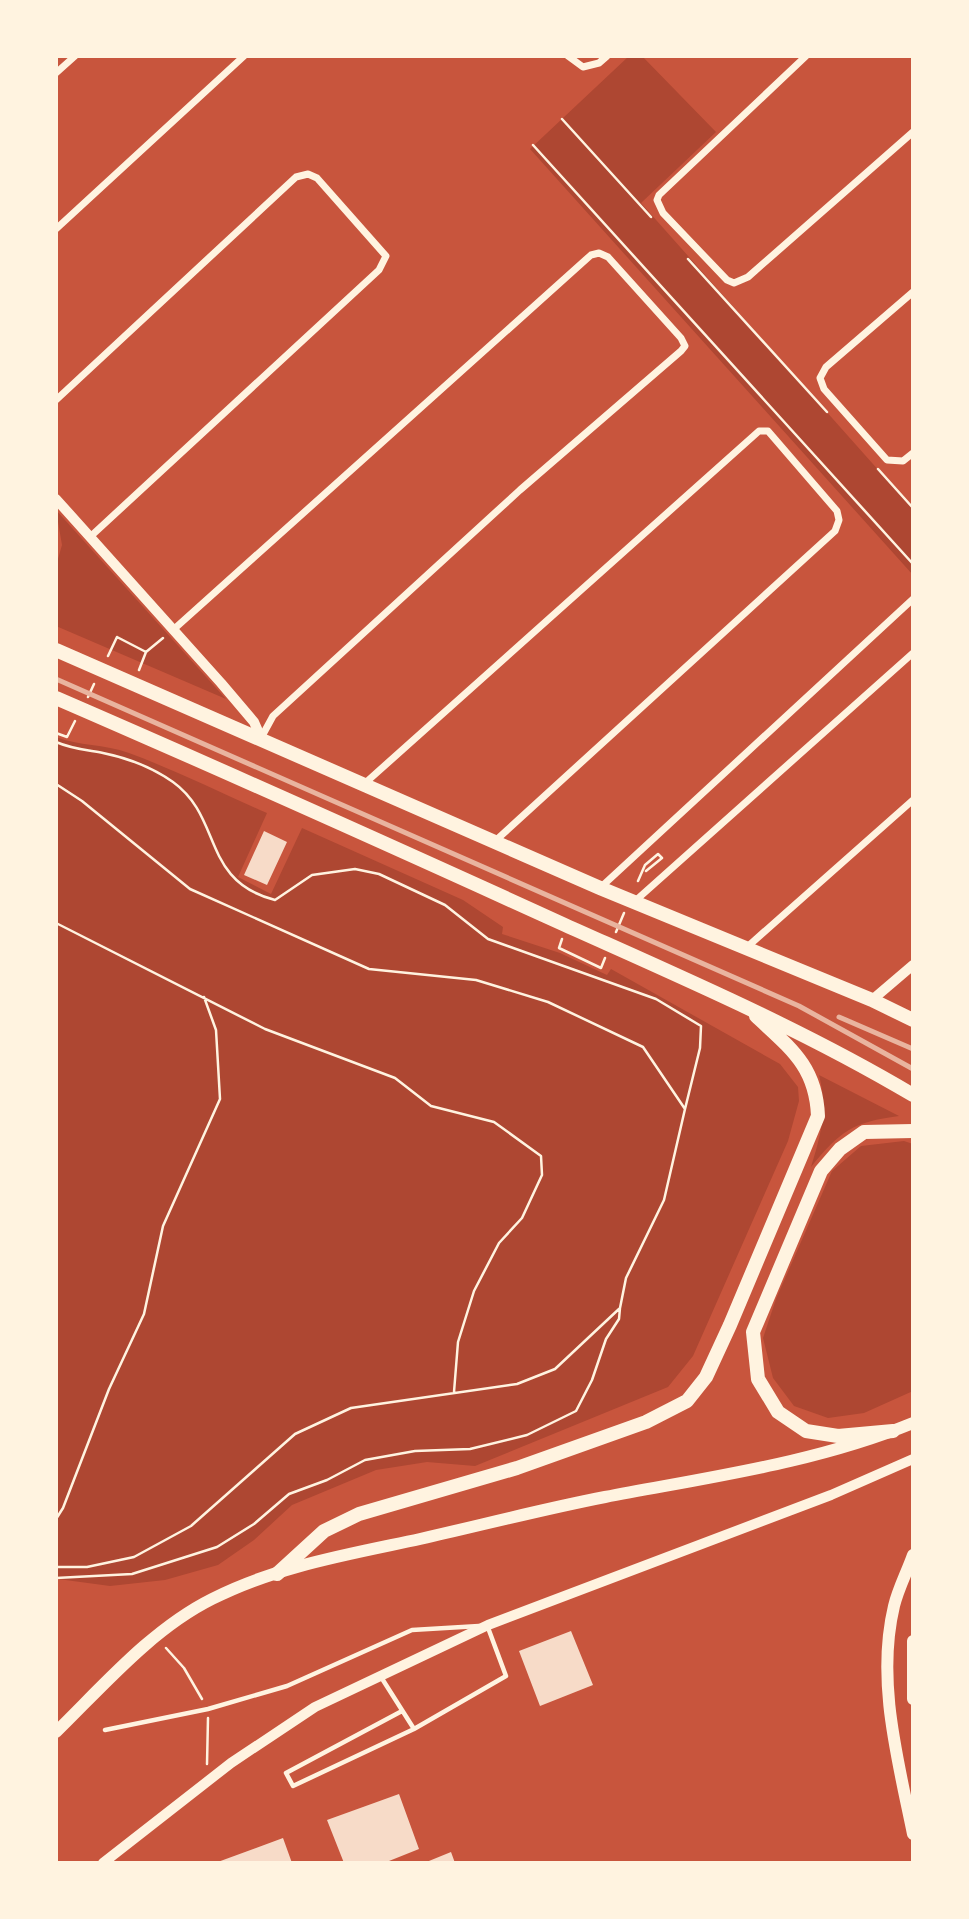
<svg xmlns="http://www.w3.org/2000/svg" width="969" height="1919" font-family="'Public Sans',sans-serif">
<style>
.green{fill:#ae4732}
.building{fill:#f7dbc8}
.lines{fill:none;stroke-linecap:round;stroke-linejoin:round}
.path{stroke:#fff3e0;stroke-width:2.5}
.service{stroke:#fff3e0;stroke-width:4.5}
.minor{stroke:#fff3e0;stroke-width:7}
.tertiary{stroke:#fff3e0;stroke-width:10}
.primary{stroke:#fff3e0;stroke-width:12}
.trunk{stroke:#fff3e0;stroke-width:14}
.rail{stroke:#e9b49f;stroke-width:5}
</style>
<rect width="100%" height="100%" fill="#c8553d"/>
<path class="green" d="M629,56H642L716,132L641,203L913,509V575L530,149Z
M56,510L226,699L56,626V566L62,545Z
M56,737C79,746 104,744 129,753C175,770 221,793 267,813L238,877L271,894L302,828L463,900L503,927L502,934L560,953L607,975L611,969L780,1064L798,1087L799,1101L788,1141L693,1356L668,1387L475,1466L427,1462L376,1470L292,1505L254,1540L218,1565L165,1580L110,1586L58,1579L56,1583Z
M819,1075L899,1116C853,1122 840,1131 811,1167C821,1134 828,1110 819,1075Z
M904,1141L913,1144V1391L864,1413L828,1418L794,1406L773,1378L763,1338L776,1299L832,1171L861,1146Z"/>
<path class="building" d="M264,831L287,842L267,885L244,875Z
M571,1631L593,1685L540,1706L519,1651Z
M399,1794L419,1849L384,1863H344L327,1820Z
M283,1838L292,1863H215Z
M451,1852L455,1863H424Z"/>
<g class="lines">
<path class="path" d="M562,119L651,217
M533,145L913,564
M688,259L827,412
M878,469L913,508
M108,656L117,637L146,652
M139,670L146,652L163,638
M88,697L94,684
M56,733L67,737L75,721
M56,742C72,749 87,750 103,753C128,758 153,768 173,782C223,818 201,881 275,900L312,875L355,869L379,874L445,905L488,939L656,999L701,1026L700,1048L685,1109
M56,784L82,801L190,889L369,969L476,980L548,1002L643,1047L685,1109L664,1200L626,1278L620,1308L555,1369L517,1384L351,1408L295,1434L191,1526L134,1557L87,1567H56
M638,881L645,865L658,854L662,858L646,871
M56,923L265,1029L395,1078L431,1106L494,1122L541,1156L542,1175L522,1218L499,1243L474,1291L458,1342L454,1392
M616,932L624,913
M562,939L559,948L601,968L605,958
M56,1519L63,1508L109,1389L144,1314L163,1226L220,1099L216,1030L204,997
M56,1578L132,1574L217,1547L254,1524L289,1494L327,1480L365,1460L415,1451L470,1449L527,1435L576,1411L592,1380L606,1339L619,1319L620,1308
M166,1648L184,1668L202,1699
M207,1764L208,1718"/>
<path class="service" d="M381,1677L414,1729
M402,1711L286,1773L293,1786L414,1729L506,1676L487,1625
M105,1730L208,1709L287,1686L412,1630L479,1626"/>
<path class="minor" d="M568,56L583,67L599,63L607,56
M806,56L659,195L657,200L663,213L727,280L734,283L748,277L913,132
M56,73L75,56
M56,229L244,56
M913,292L826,367L820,378L824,389L887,460L903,461L913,453
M56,400L296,177L308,174L317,178L386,256L379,270L90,537
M173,630L591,255L599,253L608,257L681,338L685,346L681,351L520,490L273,716L261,738
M363,785L759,431H768L837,511L839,520L835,531L494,842
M600,888L913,599
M634,902L913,653
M746,948L913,800"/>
<path class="tertiary" d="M56,499L221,683L254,722L261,738
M872,1000L913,965
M103,1863L231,1763L315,1707L488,1625L831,1495L913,1459"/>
<path class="primary" d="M913,1555C907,1572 898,1589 894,1606C876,1681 898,1760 913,1834
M913,1641V1699
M56,1732C104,1685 152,1629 212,1599C277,1566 350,1554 420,1539C482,1525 543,1509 605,1497C709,1477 815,1463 913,1423"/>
<path class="trunk" d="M56,650L600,888L872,1000L913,1020
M56,698C227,772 396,848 565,925C683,978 802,1029 913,1095
M893,1431L838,1436L806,1431L778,1412L758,1379L753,1332L821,1171L840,1149L864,1132L913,1131
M277,1574L324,1531L359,1514L517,1468L646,1422L687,1401L706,1377L730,1325L818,1116C816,1066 790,1048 756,1016"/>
<path class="rail" d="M56,679L799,1006L913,1069
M839,1017L913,1049"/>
</g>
<rect width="969" height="1919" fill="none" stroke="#fff3e0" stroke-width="116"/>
</svg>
